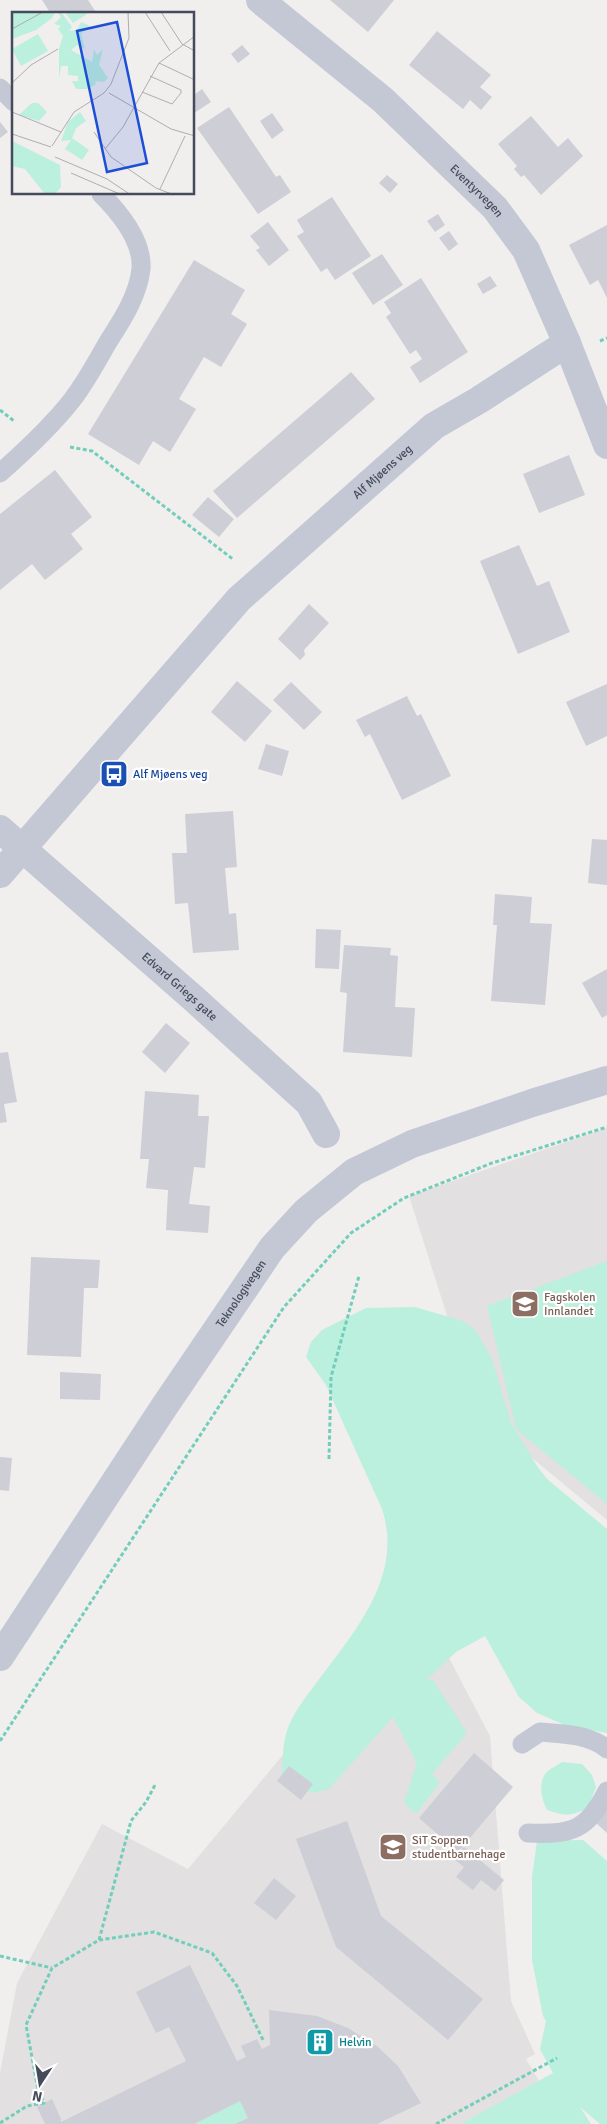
<svg xmlns="http://www.w3.org/2000/svg" width="607" height="2124" font-family="Signika,sans-serif">
<style>
.education{fill:#e2e0e0}
.green{fill:#bbefde}
.building{fill:#cdced6}
.lines{fill:none;stroke-linecap:round;stroke-linejoin:round}
.path{stroke:#72ceba;stroke-width:3;stroke-dasharray:4 2.5;stroke-linecap:butt}
.service{stroke:#c4c8d5;stroke-width:19}
.minor{stroke:#c4c8d5;stroke-width:28}
.labels{text-anchor:middle;stroke-width:4.5;stroke-linejoin:round;paint-order:stroke}
.street-label{font-size:12px;fill:#464b5b;stroke:#fff}
.transit-label{font-size:12px;fill:#164399;stroke:#fff;text-anchor:start}
.education-label{font-size:12px;fill:#785e54;stroke:#fff;text-anchor:start}
.culture-label{font-size:12px;fill:#0d838f;stroke:#fff;text-anchor:start}
.inset-road{fill:none;stroke:#adadb3;stroke-width:1}
.view{fill:#1d4ed8;fill-opacity:0.15;stroke:#1d4ed8;stroke-width:2.5}
.inset-edge{fill:none;stroke:#464b5b;stroke-width:2.5}
</style>
<rect width="100%" height="100%" fill="#f1eeee"/>
<path class="education" d="M607,1128V1520L478,1413L409,1196Z
M416,1595L490,1736L511,2001L535,2054L526,2059L565,2124H0V2073L17,1983L102,1824L188,1869Z"/>
<path class="green" d="M607,1261V1504L516,1429L487,1306Z
M415,1307L463,1321L476,1331L492,1359L511,1423L537,1466L547,1479L607,1529V1733L567,1726L537,1713L519,1697L485,1636L456,1652L426,1680H433L467,1733L432,1774L440,1782L416,1814L404,1803L417,1763L393,1717L329,1789L313,1793L281,1783C283,1767 282,1749 286,1734C291,1715 306,1697 317,1682C355,1631 404,1576 382,1509L326,1385L306,1357L311,1342L322,1330L366,1308Z
M562,1762L582,1764L592,1775L596,1787L588,1808C569,1817 566,1816 547,1810C542,1800 538,1785 545,1774C549,1769 558,1765 562,1762Z
M583,1840L607,1861V2124H600L580,2107L591,2124H461L553,2073L540,2049L546,2021L543,2016L532,1960V1877L537,1841Z
M240,2101L248,2118L235,2124H194Z"/>
<path class="building" d="M42,0H88L97,14H51Z
M330,0H394L368,32Z
M437,31L491,75L480,87L492,97L481,110L470,100L463,109L409,65Z
M242,45L250,54L238,63L231,54Z
M202,89L211,102L194,113V95Z
M229,107L276,177L280,175L291,192L258,214L197,128Z
M272,113L284,130L272,139L260,121Z
M531,116L558,147L568,138L583,156L541,195L524,175L521,177L514,169L517,166L498,144Z
M0,122L8,132L0,138Z
M387,175L398,184L390,193L379,183Z
M332,197L371,256L335,280L327,268L321,272L297,236L304,232L297,220Z
M438,214L445,225L435,232L427,221Z
M268,222L289,250L269,266L256,250L260,248L250,236Z
M607,225V298L598,280L590,285L569,245Z
M449,231L458,244L449,251L439,238Z
M382,254L403,285L373,305L352,273Z
M194,260L245,290L231,314L247,324L221,367L204,357L179,399L196,409L170,452L153,441L139,465L88,434Z
M490,276L497,286L483,294L477,284Z
M421,278L468,352L420,383L410,367L422,359L416,350L410,354L386,317L391,313L384,302Z
M351,372L375,399L237,518L213,491Z
M569,455L585,495L539,513L523,474Z
M55,470L92,517L71,534L83,549L45,580L32,564L0,590V514Z
M208,497L234,519L219,537L192,515Z
M519,545L537,586L549,581L570,632L518,654L480,561Z
M309,604L329,623L304,650L305,655L300,660L278,639Z
M237,681L272,711L245,742L211,712Z
M291,682L322,712L304,730L273,700Z
M607,684V736L586,746L566,702Z
M407,696L417,716L421,714L451,776L402,800L370,734L365,737L356,720Z
M266,744L289,751L282,776L258,769Z
M233,811L237,867L225,868L229,914L236,913L239,950L193,953L188,903L175,904L172,853H187L185,814Z
M592,839L607,840V885L588,883Z
M495,894L532,897L530,923L552,924L545,1005L491,1001L497,925H493Z
M316,929L341,930L339,969L315,968Z
M344,945L391,948L390,955L398,956L395,1007L415,1008L412,1057L343,1052L347,993L340,992Z
M607,969V1015L602,1018L582,983Z
M166,1023L190,1043L165,1073L142,1052Z
M8,1052L17,1102L4,1104L7,1122L0,1123V1053Z
M145,1091L199,1095L198,1116H209L205,1168L194,1167L189,1204L210,1206L208,1233L166,1230L168,1190L146,1188L149,1159H140Z
M31,1257L100,1260L98,1288H84L81,1357L27,1355Z
M60,1372L101,1374L100,1400L60,1399Z
M0,1457L12,1458L9,1491L0,1490Z
M474,1753L513,1787L458,1852L419,1818Z
M289,1766L313,1784L301,1800L277,1781Z
M607,1808V1833L595,1822Z
M347,1821L381,1916L483,1999L448,2040L336,1947L296,1839Z
M464,1847L504,1880L495,1891L481,1880L473,1890L456,1877L464,1867L454,1859Z
M274,1878L296,1896L276,1920L254,1903Z
M190,1965L237,2061L246,2057L241,2046L257,2039L262,2049L270,2045L269,2010L317,2016L348,2028L378,2047L398,2066L421,2103L377,2124H235L248,2118L240,2101L194,2124H45L37,2107L52,2099L61,2119V2122L186,2061L169,2027L156,2033L136,1992Z"/>
<g class="lines">
<path class="path" d="M600,341L607,338
M0,410L14,421
M70,447L92,451L234,560
M329,1459L331,1377L359,1276
M0,1741L284,1307L351,1233L404,1198L492,1163L607,1127
M99,1940L131,1821L146,1802L155,1785
M0,1956L52,1968
M0,2123L27,2106L44,2103L38,2090L26,2025L52,1968L99,1940L154,1932L212,1953L237,1986L264,2042
M436,2124L557,2058"/>
<path class="service" d="M0,88L14,102
M0,473C26,450 51,427 72,400C86,382 97,361 108,342C122,320 138,296 141,269C143,241 120,213 101,194
M522,1744L540,1732C563,1734 589,1734 607,1749
M528,1833C571,1835 587,1831 607,1791"/>
<g class="minor">
<path id="s1" d="M260,0L383,100L495,208L526,250L567,343L607,445"/>
<path id="s2" d="M0,829L193,998L309,1103L326,1134"/>
<path id="s3" d="M0,874L239,599L434,426L479,400L567,343"/>
<path id="s4" d="M0,1657L164,1407L272,1248L306,1211L354,1172L412,1144L532,1103L607,1080"/>
</g>
</g>
<defs>
<symbol id="bus-square" viewBox="-11 -11 22 22"><rect x="-9" y="-9" width="18" height="18" rx="4" fill="#1a4fb4" stroke="#fff"/><path d="M-5-6H5V4H4V6H2V4H-2V6H-4V4H-5ZM-3.5-4V0h7V-4ZM-3.5 1.2v1.5H-2V1.2ZM2 1.2v1.5H3.5V1.2Z" fill="#fff"/></symbol>
<symbol id="university-square" viewBox="-11 -11 22 22"><rect x="-9" y="-9" width="18" height="18" rx="4" fill="#8d6e63" stroke="#fff"/><path d="M0-5L7-2L0 1L-7-2ZM-4 1L0 2.5L4 1V4Q0 6-4 4Z" fill="#fff"/></symbol>
<symbol id="school-square" viewBox="-11 -11 22 22"><rect x="-9" y="-9" width="18" height="18" rx="4" fill="#8d6e63" stroke="#fff"/><path d="M0-5L7-2L0 1L-7-2ZM-4 1L0 2.5L4 1V4Q0 6-4 4Z" fill="#fff"/></symbol>
<symbol id="building-square" viewBox="-11 -11 22 22"><rect x="-9" y="-9" width="18" height="18" rx="4" fill="#0f9aa8" stroke="#fff"/><path d="M-4-6H4V6H1V3H-1V6H-4ZM-2.5-4.3h1.7v1.8h-1.7ZM.8-4.3h1.7v1.8H.8ZM-2.5-1h1.7V.8h-1.7ZM.8-1h1.7V.8H.8Z" fill="#fff"/></symbol>
</defs>
<g fill-rule="evenodd">
<use href="#bus-square" x="98" y="758" width="32" height="32"/>
<use href="#university-square" x="509" y="1288" width="32" height="32"/>
<use href="#school-square" x="377" y="1831" width="32" height="32"/>
<use href="#building-square" x="304" y="2026" width="32" height="32"/>
</g>
<g class="labels">
<g class="street-label">
<text dy="4" stroke="none"><textPath href="#s1" startOffset="289">Eventyrvegen</textPath></text>
<text dy="4" stroke="none"><textPath href="#s3" startOffset="556">Alf Mjøens veg</textPath></text>
<text dy="4" stroke="none"><textPath href="#s2" startOffset="239">Edvard Griegs gate</textPath></text>
<text dy="4" stroke="none"><textPath href="#s4" startOffset="436">Teknologivegen</textPath></text>
</g>
<g class="transit-label">
<text x="133" y="778">Alf Mjøens veg</text>
</g>
<g class="education-label">
<text x="544" y="1301">Fagskolen<tspan x="544" dy="14">Innlandet</tspan></text>
<text x="412" y="1844">SiT Soppen<tspan x="412" dy="14">studentbarnehage</tspan></text>
</g>
<g class="culture-label">
<text x="339" y="2046">Helvin</text>
</g>
</g>
<g transform="translate(12 12)">
<rect width="182" height="182" fill="#f1eeee"/>
<path d="M0,0H43L40,6L24,18L0,27ZM45,0H49L60,15L57,19L65,18L69,10L78,14L69,22L73,37L65,33L59,38L80,50L82,37L85,43L91,37L87,53L96,66L92,70L83,69L84,72L76,77H64L60,69H66V64L56,63V54H49L47,66V37L51,24L46,17L49,14L42,12L49,5ZM53,0H74L75,2L61,11ZM26,22L36,39L9,54L0,37ZM20,91H26L35,100L27,109L7,103ZM68,100L74,109L64,116L60,126L77,138L70,148L53,137L59,128L49,129L56,110ZM0,129L48,153L49,175L43,182H33L13,157L0,154Z" fill="#bbefde"/>
<path class="inset-road" d="M133,0L158,39M149,0L170,32L183,39M0,17L31,0M147,51L183,68M0,71L19,53L46,37M130,80L160,92L169,81V78L138,64M97,81L159,117L183,124M0,100L49,120M82,120L99,145L144,176L162,183M0,122L39,135M40,134L62,100L92,81L99,72L117,26L116,0M93,137L111,115L147,51L183,24M43,145L95,167L119,183M59,161L110,183M148,177L173,124"/>
<path class="view" d="M105,10L135,151L95,160L65,19Z"/>
<rect width="182" height="182" class="inset-edge"/>
</g>
<g transform="translate(40 2084) rotate(192)" stroke="#ffffff" stroke-width="4" paint-order="stroke">
<path d="M0-4L9 19L0 12L-9 19Z" fill="#464b5b"/>
<text y="-8" font-size="14" font-weight="bold" text-anchor="middle" fill="#464b5b">N</text>
</g>
</svg>
